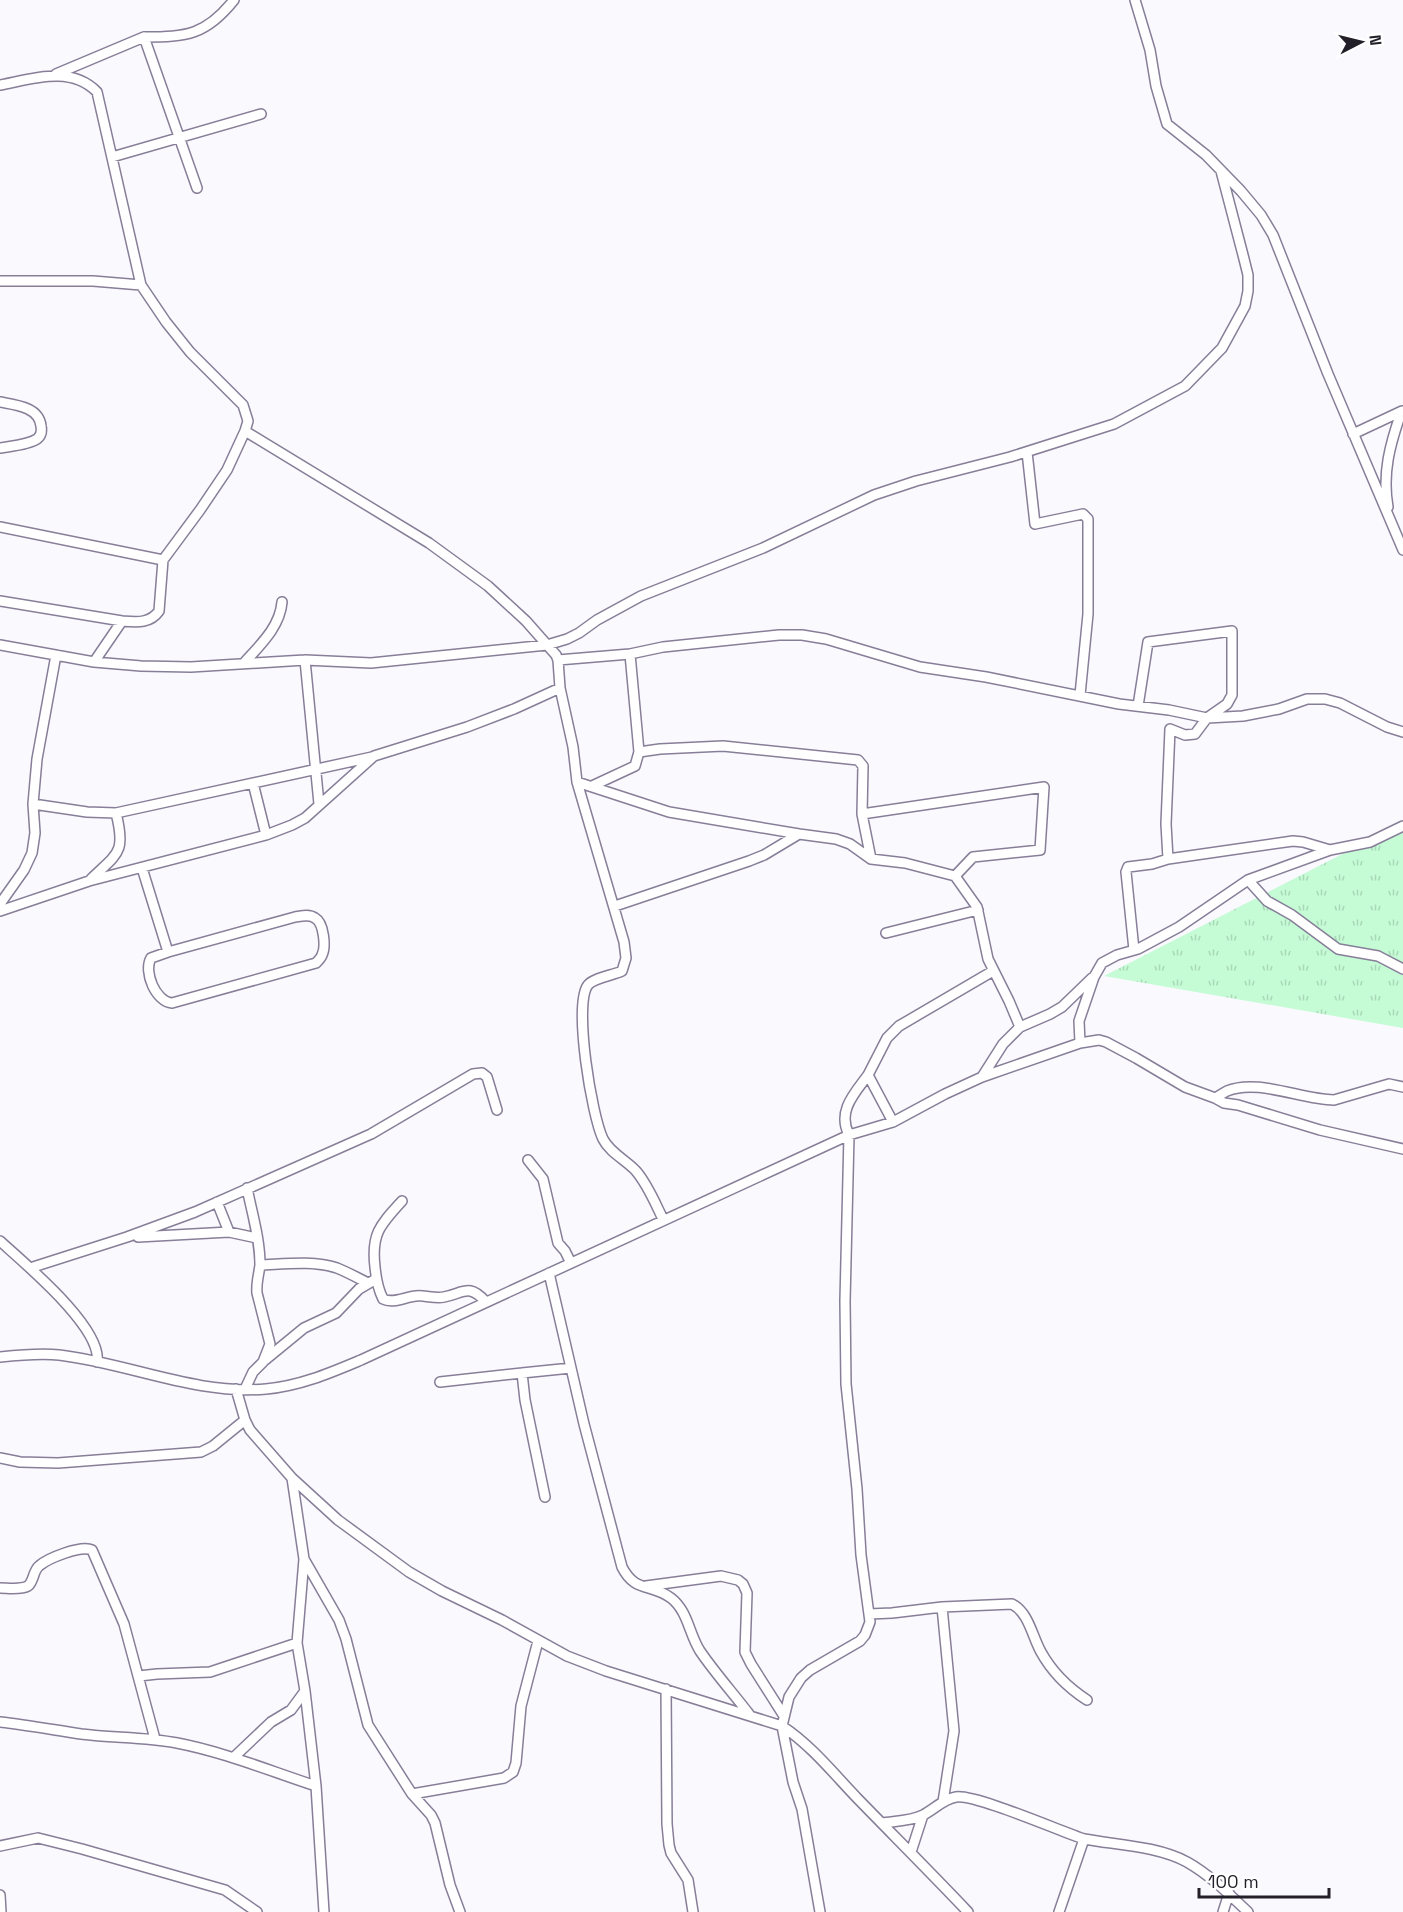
<svg xmlns="http://www.w3.org/2000/svg" width="1403" height="1912" font-family="'Space Grotesk',sans-serif">
<style>
.grass{fill:url(#grass-tufts)}
.lines{fill:none;stroke-linecap:round;stroke-linejoin:round}
.minor-casing{stroke:#877e98;stroke-width:12}
.minor{stroke:#fff;stroke-width:9}
</style>
<defs>
<pattern id="grass-tufts" width="24" height="20" patternUnits="userSpaceOnUse" patternTransform="scale(1.5)"><rect width="24" height="20" fill="#c5fcd6"/><path d="M3 7l-1-3M5 7V3M7 7l1-3M15 17l-1-3M17 17v-4M19 17l1-3" fill="none" stroke="#a9d8b8"/></pattern>
</defs>
<rect width="100%" height="100%" fill="#faf9fe"/>
<path class="grass" d="M1403,823V1028L1104,976Z"/>
<g class="lines">
<defs>
<path id="minor" d="M1135,0L1150,50L1156,86L1167,124L1206,155L1241,191L1261,215L1273,235L1328,374L1403,550
M144,37C187,37 206,35 234,0
M56,74L144,37L197,188
M0,85C32,79 71,65 97,92L141,285L166,322L190,352L243,405L248,421L245,431L429,543L488,586L526,621L556,655L558,660L560,688L573,747L577,782L624,942L626,958L622,971C614,975 593,978 588,985C573,1004 592,1117 603,1139C610,1153 626,1160 636,1171C648,1185 655,1203 663,1219
M112,157L261,114
M0,281H93L141,285
M0,402C16,405 39,407 41,426C42,431 41,436 37,439C28,445 11,446 0,448
M1353,434L1402,411
M1027,452L1035,524L1083,514L1088,519V614L1080,695
M1388,507C1382,474 1390,444 1401,413
M0,527L163,560
M0,601L122,621C136,622 150,624 159,611L163,560L200,510L227,470L245,431
M0,645L94,662L141,666L191,667L305,660L371,663L547,645L567,639L579,633L597,620L641,596L763,548L874,495L916,481L1010,457L1114,424L1185,386L1222,348L1245,306L1248,291V275L1243,255L1221,171
M630,654L639,752
M305,660L319,804
M558,660L630,654L663,647L779,635H802L826,639L920,667L986,677L1119,704L1169,710L1207,718L1243,716L1279,709L1307,699H1325L1340,703L1387,727L1403,732
M94,662L122,621
M244,663C260,645 280,627 282,602
M577,782L669,812L799,834L836,839L850,844L871,859L905,863L955,876
M253,783L266,835
M592,786L635,766L639,752L660,749L723,746L858,760L863,766L862,814
M33,804L87,812L116,813
M871,859L862,814L1044,787L1040,850L973,857L955,876L977,907L988,959L1009,1001L1020,1027
M1168,859L1293,841L1303,842L1330,850
M142,868L168,952L295,917C302,916 309,914 315,918C324,923 326,947 322,955C321,958 318,961 316,963L172,1003C156,1002 143,972 151,958L168,952
M91,879C118,853 126,853 116,813L372,757
M1248,880L1267,901L1292,915L1338,949L1378,956L1403,969
M0,904L24,870L32,853L35,833L33,804L37,759L56,655
M615,906L749,861L764,855L799,834
M0,911L89,881L266,835L292,825L305,818L374,756L467,727L514,709L560,688
M886,933L978,910
M1134,950L1126,872L1128,867L1152,864L1168,859L1166,824L1170,729L1185,735L1195,734L1207,718L1227,704L1232,695V631L1148,642L1138,706
M1080,1043L1079,1021L1094,977L1102,963L1117,955L1138,949L1179,927L1248,880L1330,850L1370,842L1403,826
M982,1077L1003,1044L1020,1027L1050,1014L1062,1007L1092,978
M1215,1098C1219,1096 1223,1093 1227,1091C1258,1078 1302,1100 1334,1100L1389,1084L1403,1087
M893,1122L868,1075L887,1038L899,1026L993,971
M528,1160L543,1179L558,1243L565,1251L571,1263
M402,1201C380,1225 371,1234 375,1267C376,1278 378,1289 383,1299C393,1304 405,1297 416,1296C425,1295 435,1299 444,1297C464,1293 469,1283 486,1302
M217,1202L229,1232
M138,1237L229,1232L257,1238
M0,1241C24,1263 103,1328 97,1362
M260,1265C285,1264 313,1260 337,1268C347,1272 358,1278 368,1283
M30,1268L127,1237L195,1212L371,1134L473,1074L482,1073L487,1077L497,1110
M549,1273L584,1424L622,1567C635,1593 651,1583 671,1598C688,1611 689,1634 700,1651C715,1673 733,1693 749,1714
M0,1357C19,1355 40,1353 59,1355C128,1363 195,1395 266,1389C300,1386 330,1373 361,1360L849,1135L893,1122L945,1094L982,1077L1080,1043L1099,1040L1106,1042L1136,1058L1185,1087L1215,1098L1224,1103L1238,1105L1320,1130L1403,1149
M265,1360L304,1328L336,1313L359,1289L376,1279
M440,1382L522,1373
M236,1389L245,1420L250,1430L292,1478L338,1520L409,1572L442,1591L502,1620L567,1656L606,1671L782,1726C812,1746 833,1773 858,1799C895,1837 932,1874 968,1912
M245,1389L253,1372L263,1362L270,1344L257,1293C256,1283 259,1274 260,1265C260,1239 252,1213 247,1188
M0,1458L20,1462L58,1463L201,1452L213,1446L245,1420
M292,1478L304,1559L297,1643L305,1691L316,1786L324,1912
M545,1497L525,1400L522,1373L571,1368
M304,1559L339,1620L346,1639L368,1725L412,1794L431,1815L435,1823L450,1885L460,1912
M646,1586L721,1576L738,1580L743,1584L747,1593L745,1652L751,1664L784,1716
M0,1588C8,1588 21,1590 28,1586C34,1581 33,1571 39,1566C48,1558 81,1545 92,1550L124,1624L155,1739
M942,1607L954,1731L943,1802
M869,1614L892,1613L942,1607L1012,1604C1029,1613 1032,1636 1041,1652C1052,1672 1067,1687 1087,1700
M139,1676L157,1674L210,1672L297,1643
M666,1689L667,1824L669,1845L671,1853L688,1880L693,1912
M0,1722C27,1725 54,1730 81,1734C113,1738 145,1737 177,1743C224,1752 270,1771 316,1786
M233,1758L271,1722L291,1710L305,1691
M412,1794L504,1778L513,1772L516,1763L521,1706L538,1641
M882,1823C895,1821 912,1821 923,1815C935,1809 943,1799 956,1797C975,1794 1060,1831 1084,1839
M0,1846L38,1838L82,1849L225,1890L257,1912
M911,1852L923,1815
M0,1895L1,1912
M820,1912L802,1809L793,1782L782,1726L789,1697L801,1678L810,1670L860,1641L865,1635L870,1622L861,1555L857,1489L846,1384L845,1301L849,1135C837,1111 854,1094 868,1075
M1059,1912L1084,1839C1117,1845 1157,1846 1187,1862C1210,1875 1229,1894 1248,1912
M1223,1912L1229,1893"/>
</defs>
<use href="#minor" class="minor-casing"/>
<use href="#minor" class="minor"/>
</g>
<g transform="translate(1361 42) rotate(83)" stroke="#ffffff" stroke-width="4.5" paint-order="stroke">
<path d="M0-4.5L10 22L0 15L-10 22Z" fill="#221f29"/>
<text y="-9" font-size="16" font-weight="bold" text-anchor="middle" fill="#221f29">N</text>
</g>
<path d="M1199 1888v9h130v-9" fill="none" stroke="#221f29" stroke-width="3"/>
<text x="1208" y="1888" font-size="18" fill="#221f29" stroke="#ffffff" stroke-width="4.5" paint-order="stroke">100 m</text>
</svg>
